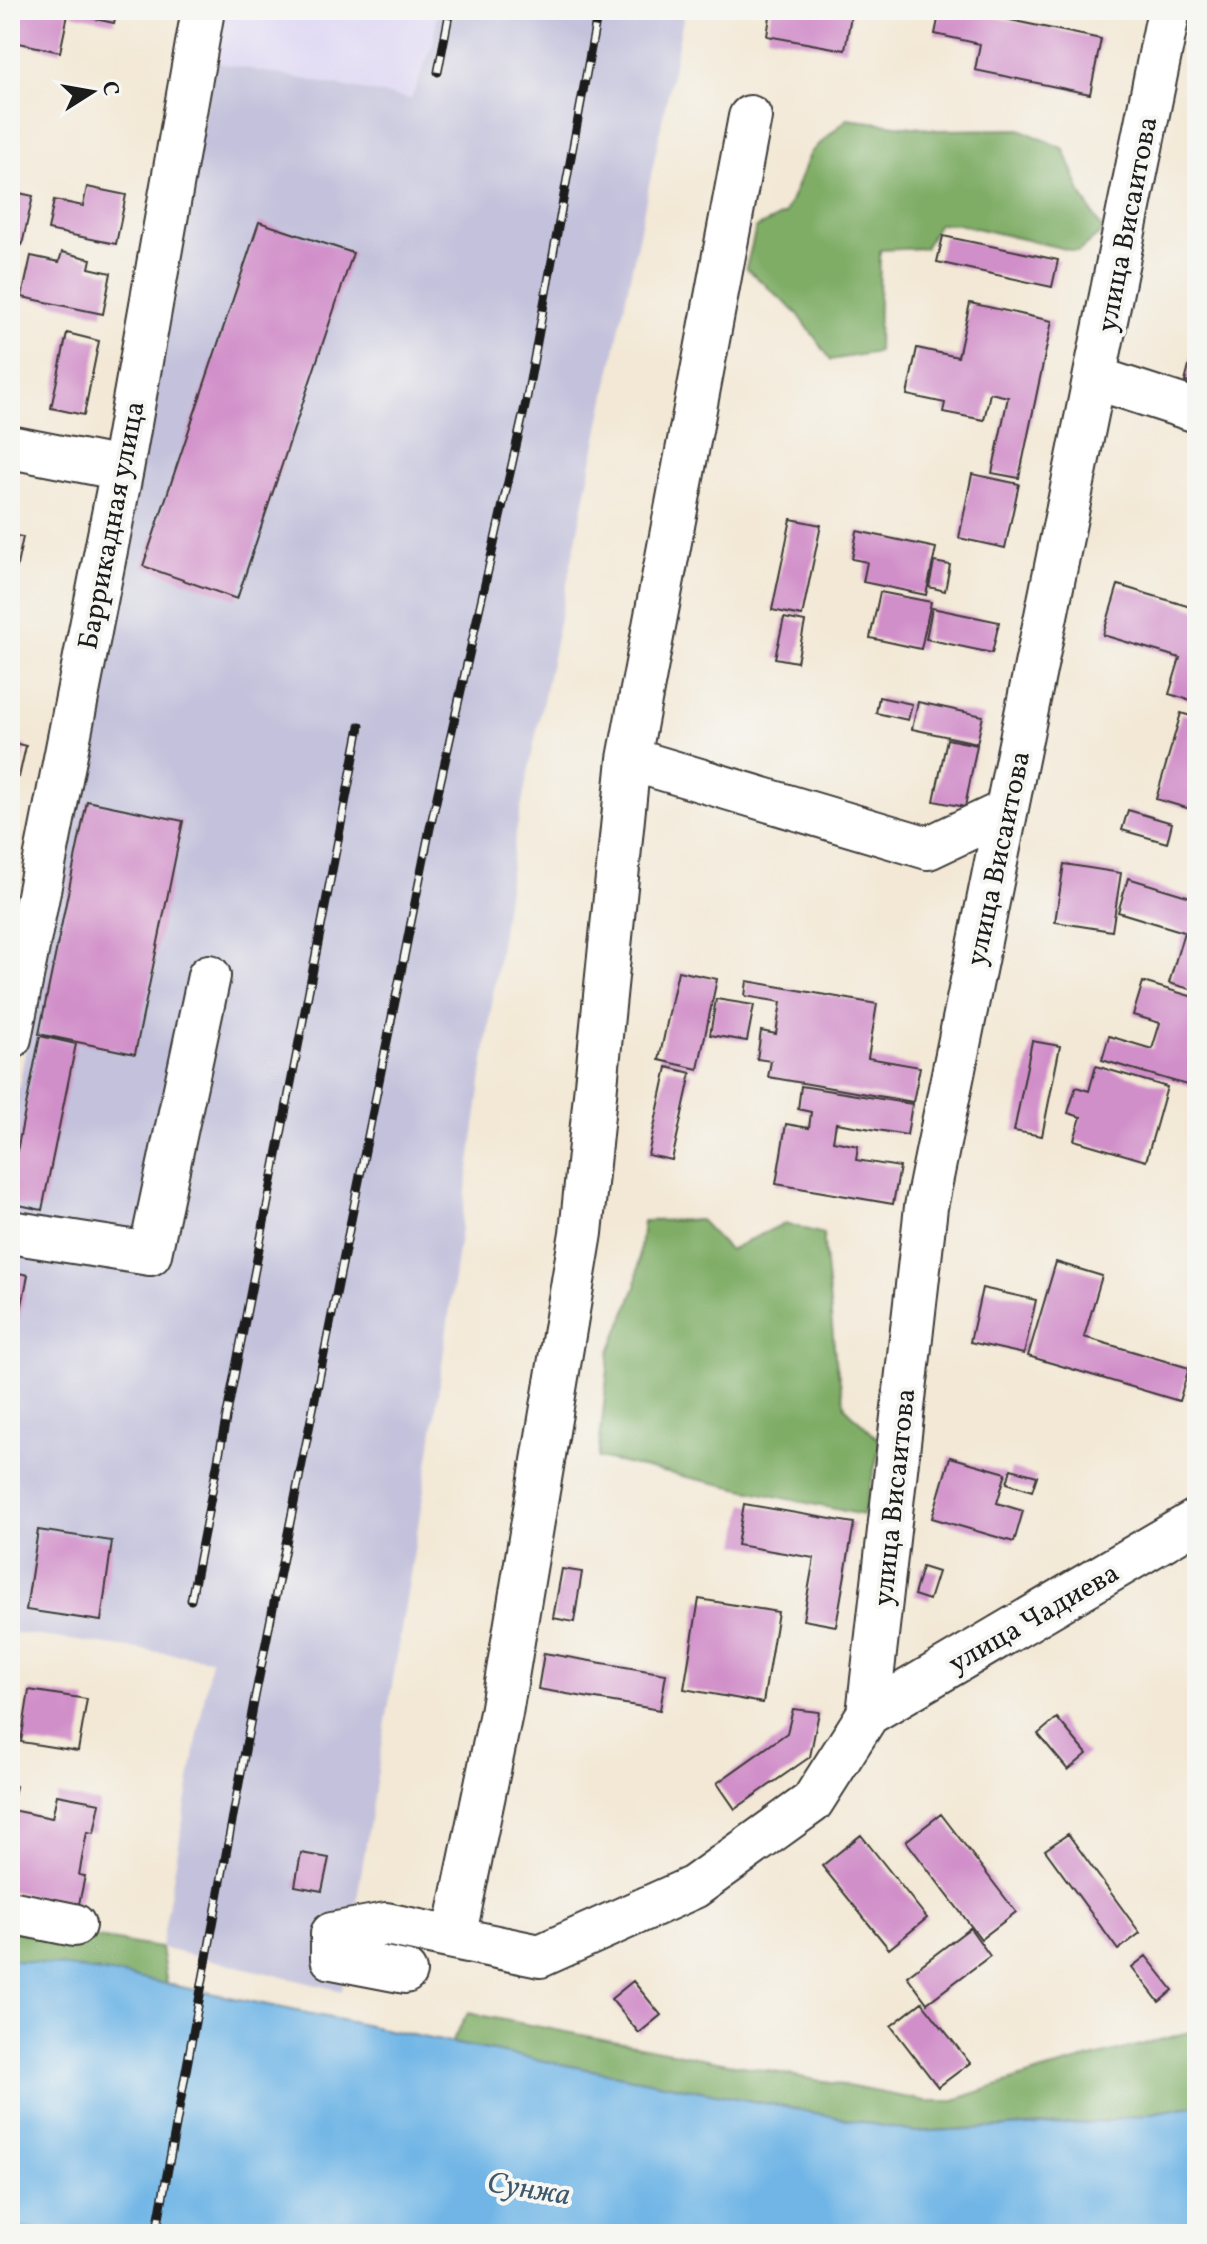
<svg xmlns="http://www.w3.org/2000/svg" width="1207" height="2244" font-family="Vollkorn,serif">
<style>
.built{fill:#ded5f5}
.industrial{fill:#c3c1db}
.forest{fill:#7fad66;stroke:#4e6441;stroke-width:2}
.water{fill:#70b5e6;stroke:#466881;stroke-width:2}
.building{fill:#d18fc9}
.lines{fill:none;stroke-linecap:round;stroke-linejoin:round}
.minor-casing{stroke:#3c3b38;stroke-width:46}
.minor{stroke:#fff;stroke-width:42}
.rail-casing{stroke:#1c1c1c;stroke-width:9}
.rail{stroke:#f6f6f2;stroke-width:6;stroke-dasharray:18;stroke-linecap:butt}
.labels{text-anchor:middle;stroke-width:8;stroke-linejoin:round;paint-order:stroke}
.street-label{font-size:28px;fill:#1c1c1c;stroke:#f6f6f2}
.water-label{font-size:30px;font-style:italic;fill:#3e596d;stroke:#f6f6f2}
</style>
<rect width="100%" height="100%" fill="#f6f6f2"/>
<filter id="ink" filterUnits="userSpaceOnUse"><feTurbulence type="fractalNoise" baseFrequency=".0125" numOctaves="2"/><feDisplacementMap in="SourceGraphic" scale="16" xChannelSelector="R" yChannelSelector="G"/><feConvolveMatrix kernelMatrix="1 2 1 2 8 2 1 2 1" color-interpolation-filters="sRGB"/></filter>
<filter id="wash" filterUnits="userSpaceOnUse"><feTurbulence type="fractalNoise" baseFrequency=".006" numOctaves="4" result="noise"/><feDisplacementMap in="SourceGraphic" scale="32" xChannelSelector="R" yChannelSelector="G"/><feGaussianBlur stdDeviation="1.8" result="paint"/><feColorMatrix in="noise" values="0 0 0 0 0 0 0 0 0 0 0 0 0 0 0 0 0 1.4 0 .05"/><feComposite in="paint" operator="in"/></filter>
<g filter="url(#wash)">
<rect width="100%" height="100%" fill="#f3e8d5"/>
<path class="built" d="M224,10H437L434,41L412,99L214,62Z"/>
<path class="industrial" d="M437,10H685L515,837L429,1459L342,1991L161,1948L211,1659L10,1632V1132L214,62L411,99L434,41Z"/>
<path class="forest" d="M847,119L938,130L1020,129L1064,149L1082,195L1103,231L1078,252L958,224H938L925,248L880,250L878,352L831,360L798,314L746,268L756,228L785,214L811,152Z
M700,1220L729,1250L785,1223L823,1234L835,1356L845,1407L881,1442L863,1515L598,1458L610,1351L636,1287L643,1221Z
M10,1924L161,1948L167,1985L10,1959Z
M468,2013L925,2101H951L1042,2071L1197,2030V2105L1103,2122L914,2132L451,2043Z"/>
<path class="water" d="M10,1959L123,1975L451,2043L914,2132L1103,2122L1197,2105V2234H53L10,2226Z"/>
<g id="blocks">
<path class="building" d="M11,10H69L60,52L10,41Z
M73,10H117L114,23L72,14Z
M771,10H852L845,50L767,36Z
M940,10H962L1101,39L1090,94L975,70L980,44L935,34Z
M87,187L126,195L116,244L48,230L54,200L83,206Z
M10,191L33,196L22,245L10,243Z
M259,222L353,253L237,599L143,566Z
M943,236L1058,260L1052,287L937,262Z
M62,252L91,259L89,268L111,273L103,314L22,297L31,256L59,262Z
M970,303L1052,321L1019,478L992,473L1008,397L990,393L984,420L943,412L945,403L907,395L917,348L958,357Z
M67,333L99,341L84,415L51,408Z
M1193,351L1197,352V384L1185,382Z
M972,474L1019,484L1005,548L959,538Z
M791,519L821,525L802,616L772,610Z
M857,531L936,548L926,595L863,582L867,562L852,559Z
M10,535L23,537L13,584L10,583Z
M934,562L950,565L945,591L929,587Z
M1118,585L1197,609V702L1169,694L1180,658L1103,635Z
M880,592L931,602L921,649L870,638Z
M932,608L999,622L992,653L926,639Z
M784,618L805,622L797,662L775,658Z
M879,697L912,704L908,720L876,713Z
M918,702L983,716L977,743L912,729Z
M1181,713L1197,718V811L1156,799Z
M947,739L977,745L965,807L934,801Z
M10,742L26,746L19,777L10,775Z
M87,801L183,821L135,1054L39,1034Z
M1128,810L1172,823L1167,843L1122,830Z
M1064,864L1121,873L1112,931L1055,922Z
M1128,878L1197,899V991L1169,983L1184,932L1118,912Z
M678,971L717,979L698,1069L659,1060Z
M747,981L877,1004L868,1058L920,1067L913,1102L768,1077L771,1061L757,1059L761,1031L776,1034L781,1002L745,996Z
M1143,982L1197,998V1088L1102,1060L1109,1036L1152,1049L1160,1023L1133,1015Z
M716,999L754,1005L747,1041L710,1035Z
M40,1036L76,1044L42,1210L10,1203V1186Z
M1032,1041L1060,1046L1042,1136L1014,1131Z
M1096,1066L1167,1087L1146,1161L1074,1140L1081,1117L1068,1113L1076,1087L1089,1091Z
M667,1067L691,1073L672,1160L648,1155Z
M801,1086L912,1104L907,1135L836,1123L833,1141L858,1146L856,1160L900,1167L893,1204L776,1184L786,1124L809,1128L811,1112L798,1109Z
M1056,1262L1102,1276L1084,1337L1189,1368L1179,1401L1028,1356Z
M10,1271L28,1275L19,1320L10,1318Z
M982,1288L1036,1300L1024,1354L970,1342Z
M950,1457L1006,1473L997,1503L1023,1511L1014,1542L932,1518Z
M1011,1469L1037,1476L1032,1491L1007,1483Z
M744,1504L854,1523L836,1626L803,1620L814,1558L737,1545Z
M38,1530L112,1541L101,1621L26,1610Z
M922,1567L938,1572L929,1600L914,1595Z
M562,1569L582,1572L574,1622L553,1618Z
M699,1599L778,1612L763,1703L684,1689Z
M544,1653L666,1674L660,1710L538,1689Z
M29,1690L87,1699L78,1751L21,1742Z
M793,1709L819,1712L810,1757L735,1809L717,1783L787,1733Z
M1057,1718L1087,1754L1068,1770L1038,1734Z
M10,1785L16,1786L11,1810L52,1818L57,1795L100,1803L94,1833L87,1832L79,1875L85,1876L79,1904L10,1891Z
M941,1814L1016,1912L981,1939L906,1841Z
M1068,1834L1140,1933L1118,1950L1045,1850Z
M861,1835L927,1918L889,1949L822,1866Z
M301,1853L329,1858L322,1891L295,1886Z
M970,1928L990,1956L927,2003L907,1976Z
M1146,1956L1173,1990L1159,2002L1132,1967Z
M633,1981L661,2015L639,2033L611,1999Z
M922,2002L970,2063L938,2087L891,2026Z"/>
</g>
</g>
<g filter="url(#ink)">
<use href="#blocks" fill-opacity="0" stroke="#3c3b38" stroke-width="2"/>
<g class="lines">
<defs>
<path id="minor" d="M1095,378L1197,411
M10,447L122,469
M629,759L750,117
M10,1038L122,469L203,10
M10,1232L150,1254L209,976
M868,1714L1197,1520
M10,1912L74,1925
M454,1938L501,1713L581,1233L629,759L928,848L1006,811
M405,1972L332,1958V1934L386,1924L540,1956L694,1887L812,1802L868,1714L926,1207L1169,10"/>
</defs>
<use href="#minor" class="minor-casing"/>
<use href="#minor" class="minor"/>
<defs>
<path id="rail" d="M438,72L450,10
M191,1600L360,726
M156,2234L254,1702L430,828L526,402L598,10"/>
</defs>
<use href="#rail" class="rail-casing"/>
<use href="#rail" class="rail"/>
</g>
</g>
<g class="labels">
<g class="street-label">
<text transform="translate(1126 224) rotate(-79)" y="10">улица Висаитова</text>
<text transform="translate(110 525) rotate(-79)" y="10">Баррикадная улица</text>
<text transform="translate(997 858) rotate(-78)" y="10">улица Висаитова</text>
<text transform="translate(893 1497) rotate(-84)" y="10">улица Висаитова</text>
<text transform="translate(1033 1617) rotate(-30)" y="10">улица Чадиева</text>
</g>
<g class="water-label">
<text transform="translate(529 2188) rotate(9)" y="10">Сунжа</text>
</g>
</g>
<rect width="1207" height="2244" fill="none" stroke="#f6f6f2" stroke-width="40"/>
<g transform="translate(92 92) rotate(79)" stroke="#f6f6f2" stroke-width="6" paint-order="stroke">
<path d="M0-6L14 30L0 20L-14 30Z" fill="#1c1c1c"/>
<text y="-12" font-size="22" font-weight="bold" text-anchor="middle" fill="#1c1c1c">С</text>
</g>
</svg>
